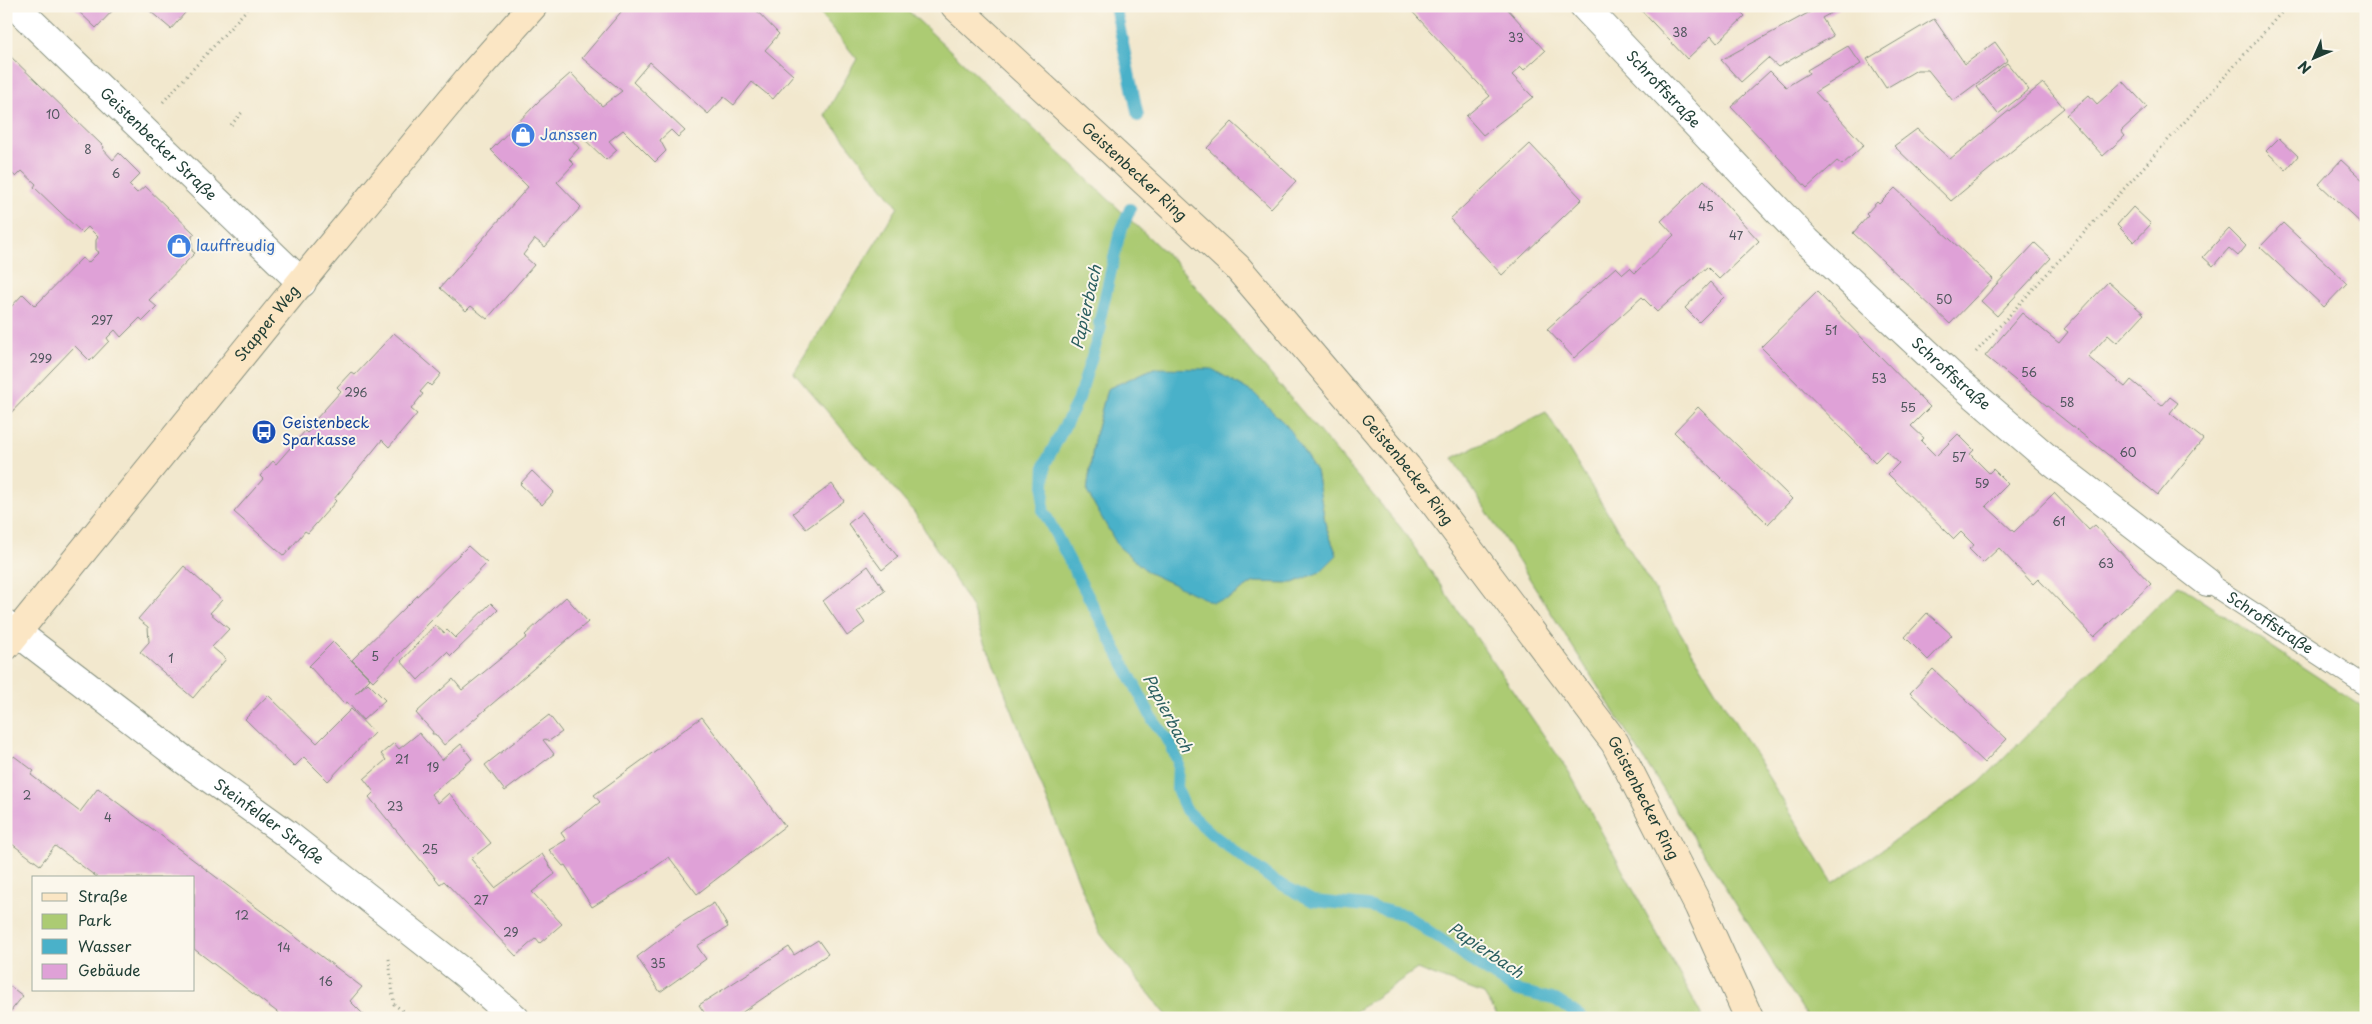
<svg xmlns="http://www.w3.org/2000/svg" width="2372" height="1024" font-family="'Playpen Sans',sans-serif">
<style>
.green{fill:#accb73;stroke:#668454;fill-rule:evenodd}
.water{fill:#4ab1c9;stroke:#34777e}
.lines{fill:none;stroke-linecap:round;stroke-linejoin:round}
.stream{stroke:#4ab1c9;stroke-width:12}
.building{fill:#dfa1d7}
.service-casing{stroke:#889281;stroke-width:21}
.minor-casing{stroke:#889281;stroke-width:30}
.secondary-casing{stroke:#889281;stroke-width:30}
.path{stroke:#889281;stroke-width:3;stroke-dasharray:1 4;stroke-linecap:butt}
.service{stroke:#fff;stroke-width:19}
.minor{stroke:#fff;stroke-width:28}
.secondary{stroke:#fbe6c4;stroke-width:28}
.labels{text-anchor:middle;stroke-width:4;stroke-linejoin:round;paint-order:stroke}
.number-label{font-size:12px;fill:#4f565d}
.street-label{font-size:15px;fill:#1f3d34;stroke:#fbf7ec}
.shop-label{font-size:15px;fill:#366cbe;stroke:#fbf7ec;text-anchor:start}
.transit-label{font-size:15px;fill:#164399;stroke:#fbf7ec;text-anchor:start}
.water-label{font-size:16px;font-style:italic;fill:#2c6061;stroke:#fbf7ec}
</style>
<rect width="100%" height="100%" fill="#fbf7ec"/>
<filter id="ink" filterUnits="userSpaceOnUse"><feTurbulence type="fractalNoise" baseFrequency=".02" numOctaves="2"/><feDisplacementMap in="SourceGraphic" scale="10" xChannelSelector="R" yChannelSelector="G"/><feConvolveMatrix kernelMatrix="1 2 1 2 8 2 1 2 1" color-interpolation-filters="sRGB"/></filter>
<filter id="wash" filterUnits="userSpaceOnUse"><feTurbulence type="fractalNoise" baseFrequency=".0096" numOctaves="4" result="noise"/><feDisplacementMap in="SourceGraphic" scale="20" xChannelSelector="R" yChannelSelector="G"/><feGaussianBlur stdDeviation="1.12" result="paint"/><feColorMatrix in="noise" values="0 0 0 0 0 0 0 0 0 0 0 0 0 0 0 0 0 1.4 0 .05"/><feComposite in="paint" operator="in"/></filter>
<g filter="url(#wash)">
<rect width="100%" height="100%" fill="#f2e8ce"/>
<path class="green" d="M814,6H903L1174,261L1401,528L1569,772L1703,1018H1499L1484,994L1417,969L1346,1018H1169L1099,932L971,606L914,512L794,373L898,207L825,115L857,59ZM1154,368L1316,471L1326,527L1337,555L1293,583L1254,582L1228,599L1087,492L1094,440L1107,389Z
M1546,412L1833,883L1979,783L2178,585L2366,709V1018H1808L1453,458Z"/>
<path class="water" d="M1154,368L1212,369L1255,394L1287,426L1316,471L1326,527L1337,555L1320,572L1293,583L1254,582L1228,599L1212,602L1149,573L1118,546L1087,492L1094,440L1107,389Z"/>
<g class="lines">
<path class="stream" d="M1115,6L1138,116
M1130,209L1119,236L1099,323L1101,327L1079,398L1045,464L1043,510L1153,720L1170,743L1178,762L1177,789L1186,810L1213,835L1273,880L1313,901L1367,906L1405,915L1515,990L1556,1000L1583,1018"/>
</g>
<g id="blocks">
<path class="building" d="M73,6H117L96,28Z
M144,6H191L171,29Z
M626,6H752L779,34L765,50L793,75L773,99L752,82L734,105L724,97L708,114L650,62L633,82L685,131L678,137L671,130L660,140L666,151L655,162L623,130L609,141L617,150L606,160L579,134L572,140L579,148L569,159L574,164L557,182L581,207L545,247L535,239L523,255L534,265L487,319L471,306L466,311L440,288L528,187L491,150L538,102L571,73L602,106L622,91L582,58Z
M1407,6H1505L1545,51L1524,70L1521,67L1512,75L1533,97L1483,135L1466,116L1490,96Z
M1637,6H1735L1745,16L1717,43L1711,36L1687,59Z
M1821,6L1840,8L1822,18L1833,36L1778,67L1768,58L1741,82L1721,60Z
M1934,19L1965,64L1995,42L2008,60L1953,101L1928,70H1917L1886,88L1867,59Z
M1848,46L1861,64L1815,92L1864,145L1842,165L1837,161L1807,188L1731,107L1770,71L1786,87L1809,73L1807,70Z
M6,52L104,147L103,149L113,160L119,153L140,174L129,185L137,193L145,186L195,234L192,236V251L195,253L149,300L157,307L143,321L140,318L121,337L115,330L107,338L109,341L90,361L75,346L6,418V304L10,308L23,294L35,306L82,258L88,263L99,252L96,250V240L98,237L88,227L82,233L34,187L36,184L22,171L16,177L6,168Z
M2007,63L2029,90L1998,114L1977,87Z
M2123,81L2147,107L2121,131L2125,136L2103,156L2066,115L2089,95L2097,104Z
M2043,83L2064,108L1951,201L1894,146L1917,129L1950,159Z
M1232,122L1296,181L1271,208L1207,148Z
M2279,138L2298,156L2286,170L2266,151Z
M1530,144L1582,199L1502,275L1450,219Z
M2341,160L2366,183V228L2319,184Z
M1704,180L1759,241L1719,279L1707,267L1657,312L1642,297L1574,358L1547,329L1616,267L1623,274L1630,268L1635,273L1674,235L1661,221Z
M1895,188L1993,279L1950,324L1853,233L1868,216L1866,214L1877,202L1879,204Z
M2133,207L2151,224L2134,242L2117,225Z
M2283,223L2347,283L2324,307L2260,247Z
M2229,229L2246,246L2238,256L2229,248L2213,266L2203,257Z
M2035,243L2051,258L1997,316L1981,301Z
M1710,282L1724,297L1699,322L1685,308Z
M2108,282L2144,314L2117,343L2108,335L2088,357L2125,387L2131,380L2162,406L2170,397L2178,403L2170,413L2203,439L2158,495L1985,356L2022,313L2059,343L2068,332L2064,329Z
M1817,292L1930,407L1911,426L1924,438L1921,441L1936,456L1958,434L1974,450L1970,454L1989,473L1993,469L2008,484L1986,506L2014,532L2054,493L2089,530L2095,525L2151,584L2094,637L2038,579L2033,584L1999,548L1983,563L1969,549L1974,545L1961,532L1954,539L1888,474L1899,463L1886,451L1875,462L1761,347Z
M394,333L441,374L431,386L428,383L420,392L423,394L411,409L417,414L389,447L382,440L334,499L336,501L308,533L305,531L284,556L234,512L263,479L260,476L273,461L276,464L305,431L307,433L318,421L316,419L341,391L337,387L351,372L355,375Z
M1698,407L1792,499L1768,524L1674,432Z
M532,471L554,492L542,505L520,484Z
M832,484L844,501L806,529L793,513Z
M862,512L898,557L882,570L848,524Z
M468,546L487,563L373,681L352,660Z
M184,566L222,600L210,613L229,629L212,647L226,659L193,698L140,652L149,642L148,627L138,619Z
M868,566L885,591L857,611L865,623L847,636L823,601Z
M566,597L588,622L444,745L435,734H432L433,732L416,713L453,679L462,690L527,637L525,635Z
M491,603L498,610L451,656L447,652L418,680L401,661L435,625L444,633L447,630L455,638Z
M1927,613L1952,635L1928,660L1905,637Z
M333,642L370,679L355,694L368,683L385,700L363,720L347,702L344,704L309,666Z
M1933,669L2007,739L1984,763L1910,693Z
M268,695L317,743L351,709L374,733L328,781L304,757L294,767L245,719Z
M549,715L562,732L549,741L545,739L543,740L554,754L505,791L485,765Z
M702,717L785,826L697,894L669,857L644,875L592,907L565,865L563,866L549,850L566,840L561,833L600,802L594,795Z
M419,733L442,760L461,744L472,759L431,794L438,803L449,793L491,843L471,859L495,888L542,854L555,874L532,892L562,924L540,943L536,938L516,956L444,881L440,884L369,797L374,792L364,779L386,760L381,754L394,743L399,749Z
M6,756L11,760L14,756L34,771L31,775L80,812L98,788L362,987L350,1001L367,1018H285L194,949V878H98L55,846L40,865L8,841L6,843Z
M714,903L728,927L697,946L706,959L660,992L637,957L683,922Z
M818,940L828,954L734,1018H708L699,1005L789,947L794,955Z
M6,983L23,996L6,1017Z"/>
</g>
</g>
<g filter="url(#ink)">
<use href="#blocks" fill-opacity="0" stroke="#889281" stroke-width="1"/>
<g class="lines">
<defs>
<g id="service">
<path id="s1" d="M2207,582L2366,686"/>
</g>
<g id="minor">
<path id="s2" d="M15,6L302,283"/>
<path id="s3" d="M1584,6L1807,241L1953,377L2053,463L2207,582"/>
<path id="s4" d="M6,624L184,760L287,834L465,974L515,1018"/>
</g>
<g id="secondary">
<path id="s5" d="M955,6L1237,267L1407,467L1615,743L1699,907L1749,1018"/>
<path id="s6" d="M6,646L322,256L470,77L533,6"/>
</g>
</defs>
<use href="#service" class="service-casing"/>
<use href="#minor" class="minor-casing"/>
<use href="#secondary" class="secondary-casing"/>
<path class="path" d="M163,102L250,6
M231,125L244,110
M1976,352L2189,117L2287,6
M389,959L394,1004L411,1018"/>
<use href="#service" class="service"/>
<use href="#minor" class="minor"/>
<use href="#secondary" class="secondary"/>
</g>
</g>
<defs>
<symbol id="shop-disc" viewBox="-11 -11 22 22"><circle r="9.5" fill="#3f7fe0" stroke="#fbf7ec"/><path d="M-5-2.5h2.3a2.7 3.5 0 0 1 5.4 0H5L5.5 6h-11ZM-1.5-2.5h3a1.5 2.3 0 0 0-3 0Z" fill="#fff"/></symbol>
<symbol id="bus-disc" viewBox="-11 -11 22 22"><circle r="9.5" fill="#1a4fb4" stroke="#fbf7ec"/><path d="M-5-6H5V4H4V6H2V4H-2V6H-4V4H-5ZM-3.5-4V0h7V-4ZM-3.5 1.2v1.5H-2V1.2ZM2 1.2v1.5H3.5V1.2Z" fill="#fff"/></symbol>
</defs>
<g fill-rule="evenodd">
<use href="#shop-disc" x="509" y="121" width="28" height="28"/>
<use href="#shop-disc" x="165" y="232" width="28" height="28"/>
<use href="#bus-disc" x="250" y="418" width="28" height="28"/>
</g>
<g class="labels">
<g class="number-label">
<text x="1680" y="37">38</text>
<text x="1516" y="42">33</text>
<text x="53" y="119">10</text>
<text x="88" y="154">8</text>
<text x="116" y="178">6</text>
<text x="1706" y="211">45</text>
<text x="1736" y="240">47</text>
<text x="1944" y="304">50</text>
<text x="102" y="325">297</text>
<text x="1831" y="335">51</text>
<text x="41" y="363">299</text>
<text x="2029" y="377">56</text>
<text x="1879" y="383">53</text>
<text x="356" y="397">296</text>
<text x="2067" y="407">58</text>
<text x="1908" y="412">55</text>
<text x="2128" y="457">60</text>
<text x="1959" y="462">57</text>
<text x="1982" y="488">59</text>
<text x="2059" y="526">61</text>
<text x="2106" y="568">63</text>
<text x="375" y="661">5</text>
<text x="171" y="663">1</text>
<text x="402" y="764">21</text>
<text x="433" y="772">19</text>
<text x="27" y="800">2</text>
<text x="395" y="811">23</text>
<text x="108" y="822">4</text>
<text x="430" y="854">25</text>
<text x="481" y="905">27</text>
<text x="242" y="920">12</text>
<text x="511" y="937">29</text>
<text x="284" y="952">14</text>
<text x="658" y="968">35</text>
<text x="326" y="986">16</text>
</g>
<g class="street-label">
<text dy="5" stroke="none"><textPath href="#s3" startOffset="115">Schroffstraße</textPath></text>
<text dy="5" stroke="none"><textPath href="#s2" startOffset="199">Geistenbecker Straße</textPath></text>
<text dy="5" stroke="none"><textPath href="#s5" startOffset="244">Geistenbecker Ring</textPath></text>
<text dy="5" stroke="none"><textPath href="#s6" startOffset="415">Stapper Weg</textPath></text>
<text dy="5" stroke="none"><textPath href="#s3" startOffset="520">Schroffstraße</textPath></text>
<text dy="5" stroke="none"><textPath href="#s5" startOffset="649">Geistenbecker Ring</textPath></text>
<text dy="5" stroke="none"><textPath href="#s1" startOffset="75">Schroffstraße</textPath></text>
<text dy="5" stroke="none"><textPath href="#s5" startOffset="1054">Geistenbecker Ring</textPath></text>
<text dy="5" stroke="none"><textPath href="#s4" startOffset="329">Steinfelder Straße</textPath></text>
</g>
<g class="shop-label">
<text x="540" y="140">Janssen</text>
<text x="196" y="251">lauffreudig</text>
</g>
<g class="transit-label">
<text x="282" y="428">Geistenbeck<tspan x="282" dy="17">Sparkasse</tspan></text>
</g>
<g class="water-label">
<text transform="translate(1086 307) rotate(-77)" y="6">Papierbach</text>
<text transform="translate(1168 713) rotate(62)" y="6">Papierbach</text>
<text transform="translate(1486 950) rotate(34)" y="6">Papierbach</text>
</g>
</g>
<rect width="2372" height="1024" fill="none" stroke="#fbf7ec" stroke-width="25"/>
<rect x="32" y="876" width="162" height="115" fill="#fbf7ec" stroke="#a3ada2"/>
<rect x="42" y="893" width="25" height="8" fill="#fbe6c4" stroke="#a3ada2"/>
<text x="78" y="902" font-size="15" fill="#1f3d34">Straße</text>
<rect x="42" y="914" width="25" height="15" fill="#accb73" stroke="#a3ada2"/>
<text x="78" y="926" font-size="15" fill="#1f3d34">Park</text>
<rect x="42" y="939" width="25" height="15" fill="#4ab1c9" stroke="#a3ada2"/>
<text x="78" y="952" font-size="15" fill="#1f3d34">Wasser</text>
<rect x="42" y="964" width="25" height="15" fill="#dfa1d7" stroke="#a3ada2"/>
<text x="78" y="976" font-size="15" fill="#1f3d34">Gebäude</text>
<g transform="translate(2314 58) rotate(225)" stroke="#fbf7ec" stroke-width="4" paint-order="stroke">
<path d="M0-4L9 19L0 12L-9 19Z" fill="#1f3d34"/>
<text y="-8" font-size="14" font-weight="bold" text-anchor="middle" fill="#1f3d34">N</text>
</g>
</svg>
